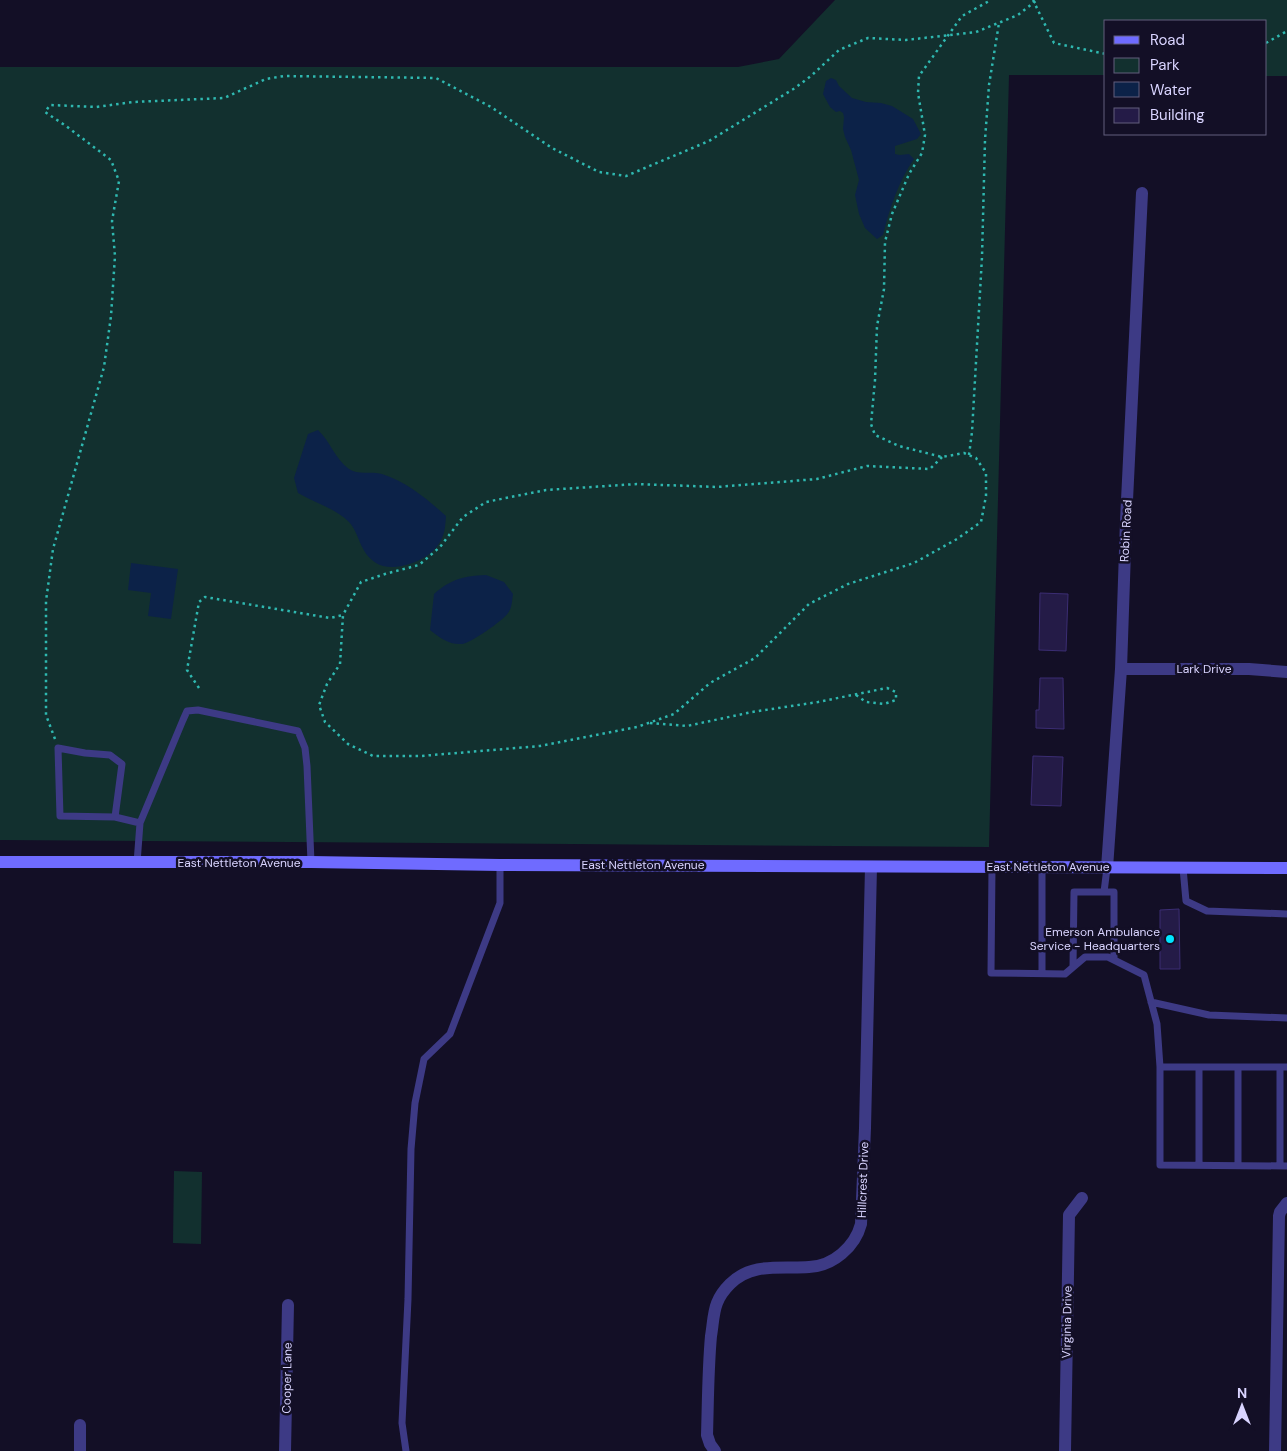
<svg xmlns="http://www.w3.org/2000/svg" width="1287" height="1451" font-family="'DM Sans',sans-serif">
<style>
.green{fill:#12302f}
.water{fill:#0c2248}
.building{fill:#241b47;stroke:#3b2d73}
.lines{fill:none;stroke-linecap:round;stroke-linejoin:round}
.path{stroke:#2fb8b0;stroke-width:2.5;stroke-dasharray:2.5 4;stroke-linecap:butt}
.service{stroke:#3d3a85;stroke-width:7}
.minor{stroke:#3d3a85;stroke-width:12}
.secondary{stroke:#6f6bff;stroke-width:12}
.poi-dot{fill:#00e5ff;stroke:#130f26;stroke-width:2}
.labels{text-anchor:middle;stroke-width:5;stroke-linejoin:round;paint-order:stroke}
.street-label{font-size:12px;fill:#d9d4ff;stroke:#130f26}
.poi-label{font-size:12px;fill:#d9d4ff;stroke:#130f26;text-anchor:end}
</style>
<rect width="100%" height="100%" fill="#130f26"/>
<path class="green" d="M835,0H1287V76H1266V21H1106V75H1009L989,847L0,840V67H738L779,59Z
M174,1171L202,1172L201,1244L173,1243Z"/>
<path class="water" d="M831,78L836,80L839,86L852,98L866,102L881,103L892,106L913,119L921,134L917,139L895,146V154L900,155L909,154L914,159C899,180 889,210 883,235L877,239L865,228L859,214L855,195L859,180L851,150L845,137L843,129L844,117L843,113L840,111L836,112L830,107L823,94L826,81Z
M318,430C330,441 335,459 349,469C357,475 372,471 382,474C407,482 427,499 446,516C445,528 445,535 438,545C428,561 392,574 376,563C359,552 360,534 349,522C335,508 315,503 298,493L294,478L308,434Z
M131,563L178,569L171,619L148,616L151,593L128,590Z
M486,575L504,582L513,594C512,601 512,608 508,613C504,620 469,644 462,644C449,645 440,638 430,630L434,594C451,579 464,576 486,575Z"/>
<path class="building" d="M1040,593L1068,594L1066,651L1039,650Z
M1040,678H1063L1064,729L1036,728V710H1039Z
M1033,756L1063,757L1061,806L1031,805Z
M1179,909L1180,969H1160V910Z"/>
<g class="lines">
<path class="path" d="M1033,0L1054,43L1106,54
M1266,43L1287,31
M969,455L972,432L982,257L985,140L989,85L999,23
M942,457L930,469L867,466L817,479L717,487L637,484L546,490L486,502L463,517L440,547L419,565L385,574L361,582L343,615L340,664L327,684L319,705L325,722L348,744L373,756H421L540,746L637,727L674,714L710,683L755,658L809,604L848,584L914,563L957,539L981,522L986,496V473L976,458L964,453L942,457L899,446L875,435L871,424L875,380L877,326L884,289L885,242L892,214L909,174L922,153L925,135L918,93L919,76L962,16L991,0
M199,688L187,670L199,602L205,597L330,618L343,615
M650,723L687,726L752,712L818,702L887,688L896,692V700L884,704L866,702L856,695
M55,739L46,715V601L53,549L104,367L111,316L115,256L112,221L119,181L111,160L66,126L45,112L50,105L96,107L133,102L224,98L266,79L284,76L436,78L491,107L552,148L599,172L626,176L709,141L795,88L811,76L839,50L868,38L906,40L976,32L1018,15L1037,0"/>
<path class="service" d="M115,817L122,764L110,755L85,753L58,748L60,816L115,817L140,823
M137,863L140,823L183,720L187,711L198,710L298,731L305,748L307,766L311,862
M992,867L991,973L1065,974L1085,957H1108L1144,975L1157,1024L1160,1067V1165L1287,1166
M1183,868L1186,901L1207,911L1287,914
M1104,892L1107,868
M1073,967L1074,892H1114V960
M1042,973V867
M1151,1002L1209,1015L1287,1018
M1160,1067H1287
M1199,1067V1165
M1238,1067V1165
M1280,1067V1166
M406,1451L402,1423L408,1299L411,1149L415,1103L424,1059L450,1034L500,903V865"/>
<path class="minor" d="M1121,669H1249L1287,672
M1107,868L1121,669L1126,521L1142,193
M80,1425V1451
M285,1451L288,1305
M715,1451L710,1444L707,1435C708,1402 708,1369 711,1336C713,1325 713,1313 717,1303C720,1295 724,1290 730,1284C752,1262 781,1269 809,1267C833,1266 855,1247 861,1224L865,1128L871,867
M1065,1451L1069,1215L1082,1198
M1275,1451L1279,1216L1280,1212L1287,1203"/>
<path class="secondary" d="M0,862H311L500,865L1287,868"/>
</g>
<circle class="poi-dot" cx="1170" cy="939" r="5"/>
<g class="labels">
<g class="street-label">
<text transform="translate(1126 531) rotate(-87)" y="4">Robin Road</text>
<text x="1204" y="673">Lark Drive</text>
<text x="239" y="867">East Nettleton Avenue</text>
<text x="643" y="869">East Nettleton Avenue</text>
<text x="1048" y="871">East Nettleton Avenue</text>
<text transform="translate(863 1180) rotate(-88)" y="4">Hillcrest Drive</text>
<text transform="translate(1067 1322) rotate(-89)" y="4">Virginia Drive</text>
<text transform="translate(287 1378) rotate(-89)" y="4">Cooper Lane</text>
</g>
<g class="poi-label">
<text x="1160" y="936">Emerson Ambulance<tspan x="1160" dy="14">Service - Headquarters</tspan></text>
</g>
</g>
<rect x="1104" y="20" width="162" height="115" fill="#130f26" stroke="#625e7d"/>
<rect x="1114" y="36" width="25" height="8" fill="#6f6bff" stroke="#625e7d"/>
<text x="1150" y="45" font-size="15" fill="#d9d4ff">Road</text>
<rect x="1114" y="58" width="25" height="15" fill="#12302f" stroke="#625e7d"/>
<text x="1150" y="70" font-size="15" fill="#d9d4ff">Park</text>
<rect x="1114" y="82" width="25" height="15" fill="#0c2248" stroke="#625e7d"/>
<text x="1150" y="95" font-size="15" fill="#d9d4ff">Water</text>
<rect x="1114" y="108" width="25" height="15" fill="#241b47" stroke="#625e7d"/>
<text x="1150" y="120" font-size="15" fill="#d9d4ff">Building</text>
<g transform="translate(1242 1406)" stroke="#130f26" stroke-width="4" paint-order="stroke">
<path d="M0-4L9 19L0 12L-9 19Z" fill="#d9d4ff"/>
<text y="-8" font-size="14" font-weight="bold" text-anchor="middle" fill="#d9d4ff">N</text>
</g>
</svg>
